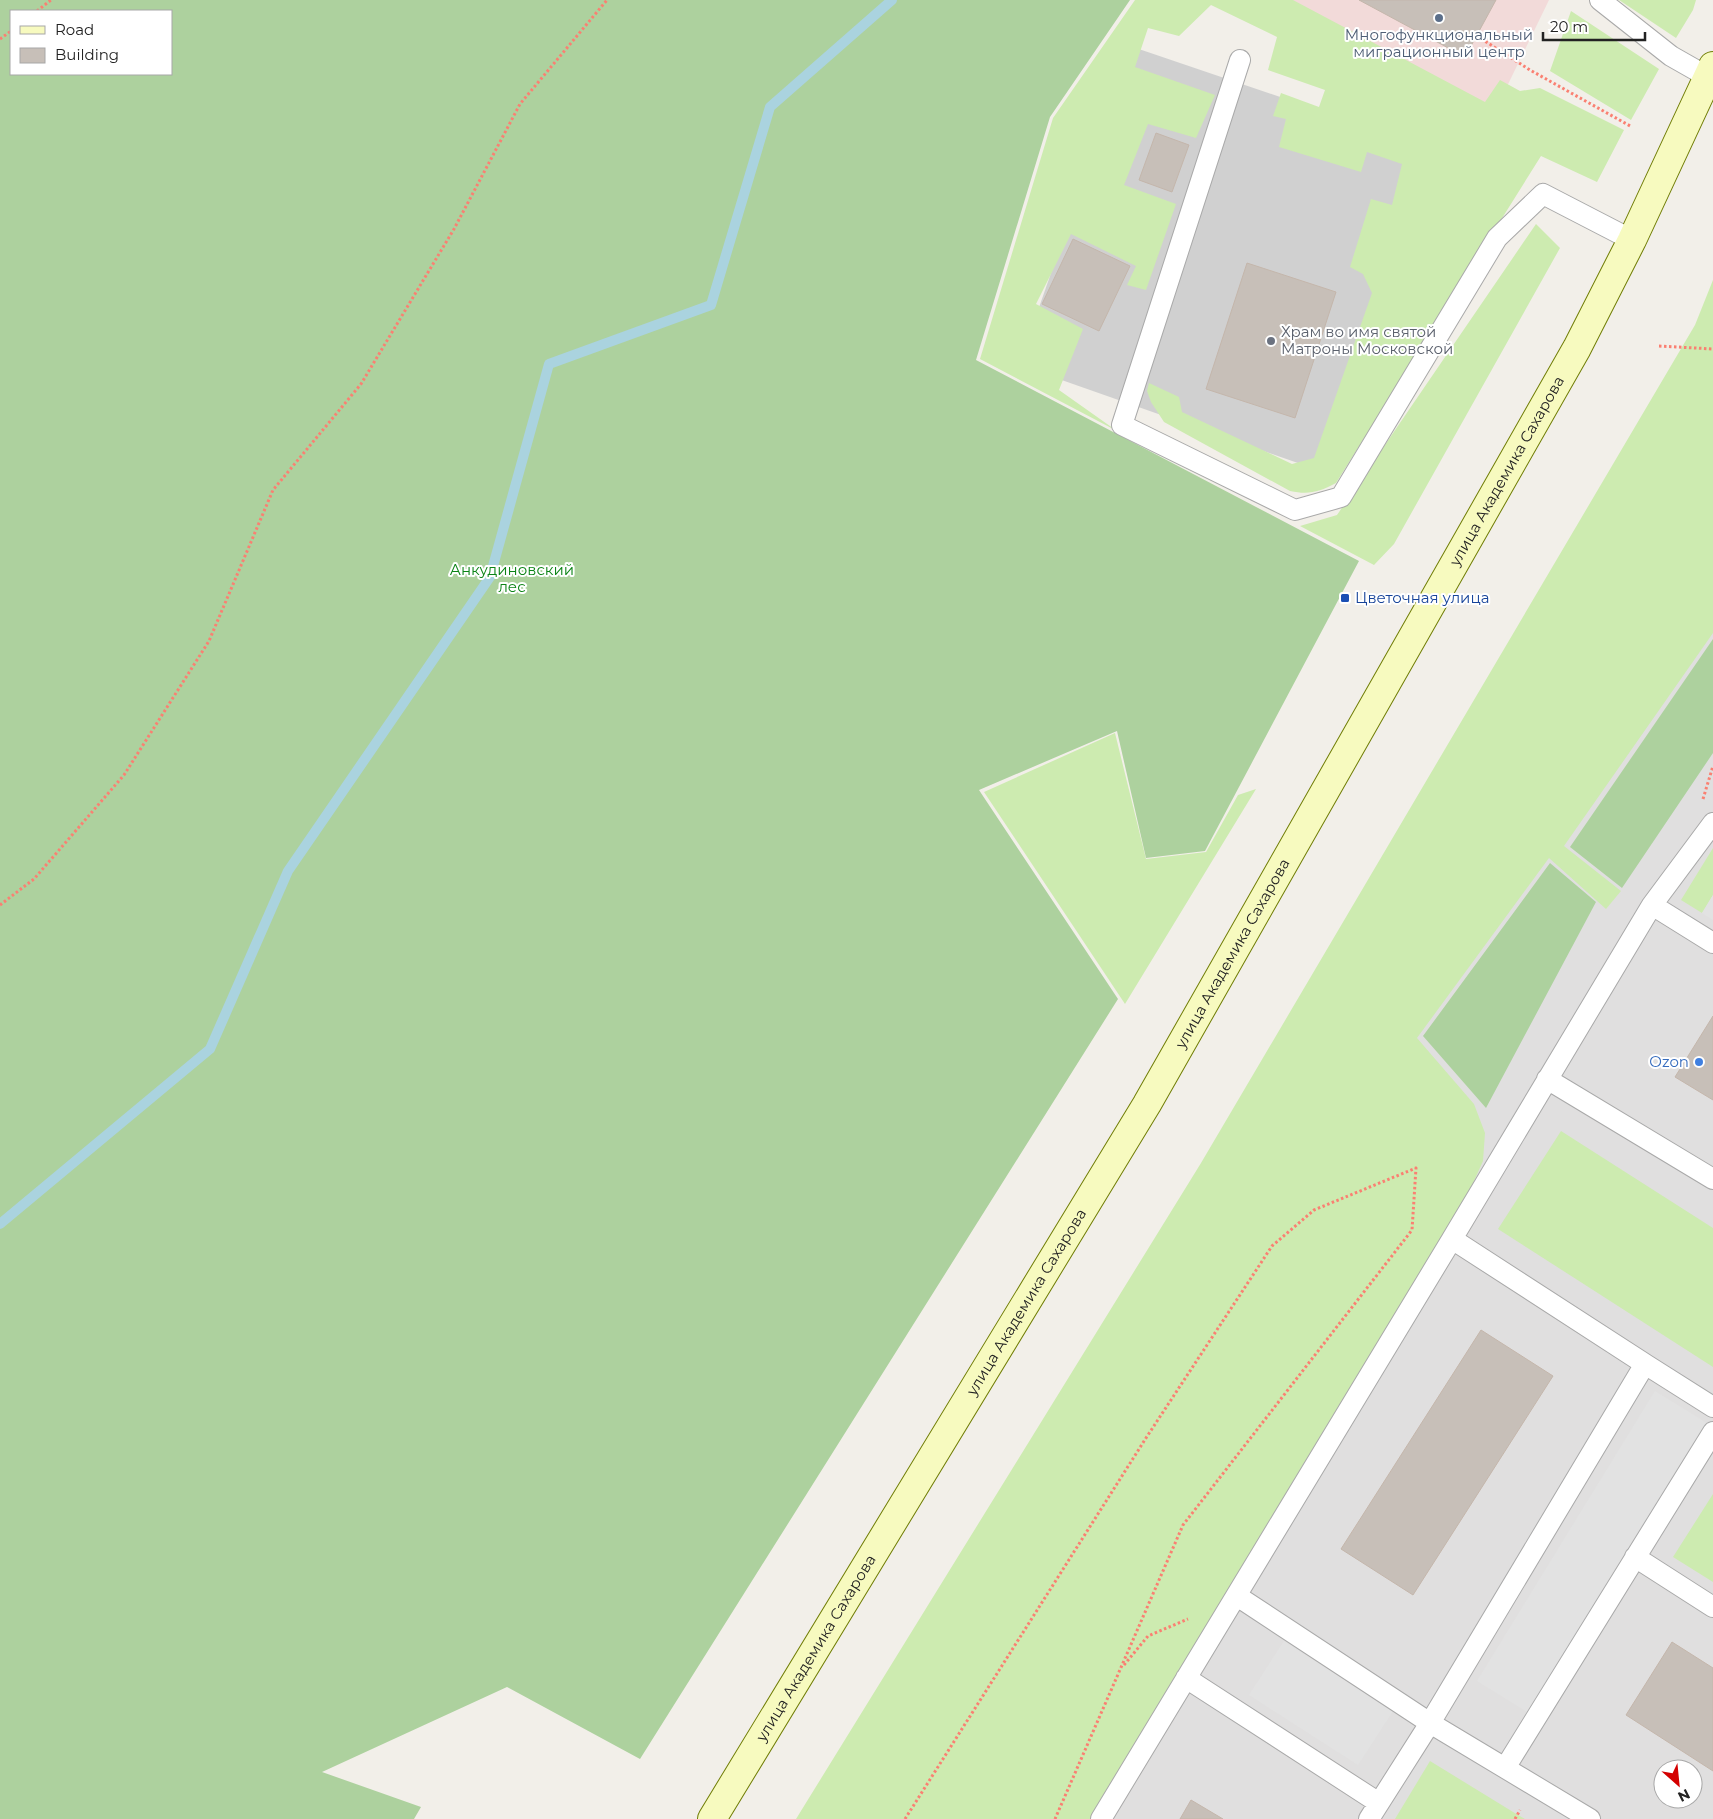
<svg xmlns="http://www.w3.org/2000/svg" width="1713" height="1819" font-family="Montserrat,sans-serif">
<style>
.residential{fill:#e0dfdf;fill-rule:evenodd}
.commercial{fill:#f2dad9}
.religious{fill:#d0d0d0}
.grass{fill:#cdebb0}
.forest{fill:#add19e;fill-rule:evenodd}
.parking{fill:#e2e2e2}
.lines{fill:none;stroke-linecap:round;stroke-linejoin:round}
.stream{stroke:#aad3df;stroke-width:10}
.building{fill:#c7bfb8;stroke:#c4b6ab}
.lane-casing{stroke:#a9a9a9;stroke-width:22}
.secondary-casing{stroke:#707d05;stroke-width:30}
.path{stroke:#fa8072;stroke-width:3;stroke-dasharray:2.5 2.5;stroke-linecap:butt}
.lane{stroke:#fff;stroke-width:20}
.secondary{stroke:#f7fabf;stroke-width:28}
.service-dot{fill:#5c6f8a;stroke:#fff;stroke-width:2}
.worship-dot{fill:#6b7280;stroke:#fff;stroke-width:2}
.transit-dot{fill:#1a4fb4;stroke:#fff;stroke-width:2}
.shop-dot{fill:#3f7fe0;stroke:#fff;stroke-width:2}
.labels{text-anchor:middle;stroke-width:4;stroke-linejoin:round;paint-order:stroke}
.service-label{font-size:15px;fill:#4e5e75;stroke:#fff}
.worship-label{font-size:15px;fill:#5b616d;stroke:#fff;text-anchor:start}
.street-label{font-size:15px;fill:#222;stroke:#fff}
.park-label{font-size:15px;fill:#0c8416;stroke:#fff}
.transit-label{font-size:15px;fill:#164399;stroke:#fff;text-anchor:start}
.shop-label{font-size:15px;fill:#366cbe;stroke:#fff;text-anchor:end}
</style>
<rect width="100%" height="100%" fill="#f2efe9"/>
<path class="residential" d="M1713,317V1819H842ZM1663,1769H1693V1799H1663Z"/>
<path class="commercial" d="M1262,0H1549L1495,111Z"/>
<path class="religious" d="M1130,46L1436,150L1315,469L1019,365Z"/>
<path class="grass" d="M1135,0H1293L1485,102L1500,80L1520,91L1540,88L1624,130L1597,182L1541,156L1336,483C1319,492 1309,495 1290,491L1164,422L1151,402L1147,391L1149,383L1179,397L1182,412L1292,464L1314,458L1372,293L1363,274L1350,267L1371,199L1392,205L1402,164L1367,152L1361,172L1279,147L1286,119L1273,116L1281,93L1319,107L1325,90L1268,70L1277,37L1211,5L1179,36L1148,28L1135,67L1215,95L1196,138L1148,124L1124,185L1176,204L1146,290L1127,285L1136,266L1071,234L1036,304L1083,329L1059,390L1117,431L980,359L1053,118Z
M1619,0H1696L1693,10L1676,38Z
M1571,11L1659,69L1631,120L1550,71Z
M1536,224L1560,248L1394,544L1374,565L1300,526L1337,515Z
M1713,280V633L1564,846L1621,891L1606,909L1549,858L1417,1038L1474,1104L1485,1133L1483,1161L1445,1246L1090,1819H796L1201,1163L1695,325Z
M1115,733L1146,859L1206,852L1238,795L1256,789L1125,1004L984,792Z
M1713,848V895L1702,913L1681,900Z
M1561,1131L1713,1228V1367L1498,1229Z
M1713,1494V1582L1673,1557Z
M1430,1761L1518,1815L1525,1819H1395Z"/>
<path class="forest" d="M0,0H1130L1050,117L976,360L1359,561L1205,851L1146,858L1117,731L979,790L1118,999L640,1759L507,1687L322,1772L421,1807L414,1819H0ZM171,11V74H11V11Z
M1713,639V753L1622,888L1570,847Z
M1550,863L1596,902L1486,1108L1423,1036Z"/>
<path class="parking" d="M1713,895V920L1702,913Z
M1655,1391L1710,1425L1532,1715L1477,1681Z
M1284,1641L1393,1711L1358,1765L1249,1695Z"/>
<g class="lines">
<path class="stream" d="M0,1224L210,1049L288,871L490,577L549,364L711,305L770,107L892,0"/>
</g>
<path class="building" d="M1359,0H1496L1465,57Z
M1156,133L1189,145L1172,192L1139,180Z
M1073,239L1130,266L1099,331L1042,304Z
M1247,263L1336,292L1295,418L1206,389Z
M1713,1016V1100L1675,1077Z
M1481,1330L1553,1376L1413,1595L1341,1549Z
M1672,1642L1713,1668V1771L1626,1715Z
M1191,1800L1223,1819H1180Z"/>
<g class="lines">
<defs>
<path id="lane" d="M1600,0L1671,56L1708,77
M1240,60L1122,425L1295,510L1341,497L1497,238L1543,194L1632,240
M1652,905L1713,943
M1547,1079L1713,1179
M1452,1239L1652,905L1713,823
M1645,1364L1713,1407
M1635,1557L1713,1607
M1237,1596L1430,1723L1590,1819
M1186,1678L1379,1803
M1505,1768L1713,1432
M1101,1819L1452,1239L1645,1364L1430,1723L1369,1819"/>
<g id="secondary">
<path id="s1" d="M712,1819L1147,1104L1577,348L1632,240L1713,66"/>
</g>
</defs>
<use href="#lane" class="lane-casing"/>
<use href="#secondary" class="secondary-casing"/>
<path class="path" d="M37,11L51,0
M1477,36L1530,70L1632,127
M0,39L11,31
M1659,346L1713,349
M1703,799L1713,766
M0,905L34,879L124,775L209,641L273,490L361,384L454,229L520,104L607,0
M1124,1665L1148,1636L1188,1619
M905,1819L1146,1438L1272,1246L1314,1210L1416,1168L1412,1230L1183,1525L1055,1819
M1515,1819L1520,1810"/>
<use href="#lane" class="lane"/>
<use href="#secondary" class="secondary"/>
</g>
<circle class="service-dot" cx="1439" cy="18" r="5"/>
<circle class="worship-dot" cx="1271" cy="341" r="5"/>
<rect class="transit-dot" x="1340" y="593" width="10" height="10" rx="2.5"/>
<circle class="shop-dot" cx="1699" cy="1062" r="5"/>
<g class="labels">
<g class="service-label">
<text x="1439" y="40">Многофункциональный<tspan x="1439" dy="17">миграционный центр</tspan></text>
</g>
<g class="worship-label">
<text x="1281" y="337">Храм во имя святой<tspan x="1281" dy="17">Матроны Московской</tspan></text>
</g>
<g class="street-label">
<text dy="5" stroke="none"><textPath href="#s1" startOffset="1565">улица Академика Сахарова</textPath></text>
<text dy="5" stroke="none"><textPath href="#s1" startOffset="1010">улица Академика Сахарова</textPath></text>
<text dy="5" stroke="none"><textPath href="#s1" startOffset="605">улица Академика Сахарова</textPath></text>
<text dy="5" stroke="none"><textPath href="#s1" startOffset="200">улица Академика Сахарова</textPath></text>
</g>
<g class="park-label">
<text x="512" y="575">Анкудиновский<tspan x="512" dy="17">лес</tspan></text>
</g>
<g class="transit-label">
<text x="1355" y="603">Цветочная улица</text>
</g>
<g class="shop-label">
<text x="1689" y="1067">Ozon</text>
</g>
</g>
<rect x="10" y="10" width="162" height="65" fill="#ffffff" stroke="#a7a7a7"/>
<rect x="20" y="26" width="25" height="8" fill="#f7fabf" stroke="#a7a7a7"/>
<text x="55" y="35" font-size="15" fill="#222222">Road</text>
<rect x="20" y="48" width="25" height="15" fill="#c7bfb8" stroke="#a7a7a7"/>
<text x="55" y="60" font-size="15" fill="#222222">Building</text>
<g transform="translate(1678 1784) rotate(153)"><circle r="24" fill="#ffffff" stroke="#a7a7a7"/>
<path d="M0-4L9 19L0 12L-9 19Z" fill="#d40000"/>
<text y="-8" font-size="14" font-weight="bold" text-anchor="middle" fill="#222222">N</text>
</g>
<path d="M1543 32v8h102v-8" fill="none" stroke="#222222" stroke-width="2.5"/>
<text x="1550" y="32" font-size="15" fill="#222222" stroke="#ffffff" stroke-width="4" paint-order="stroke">20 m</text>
</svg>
